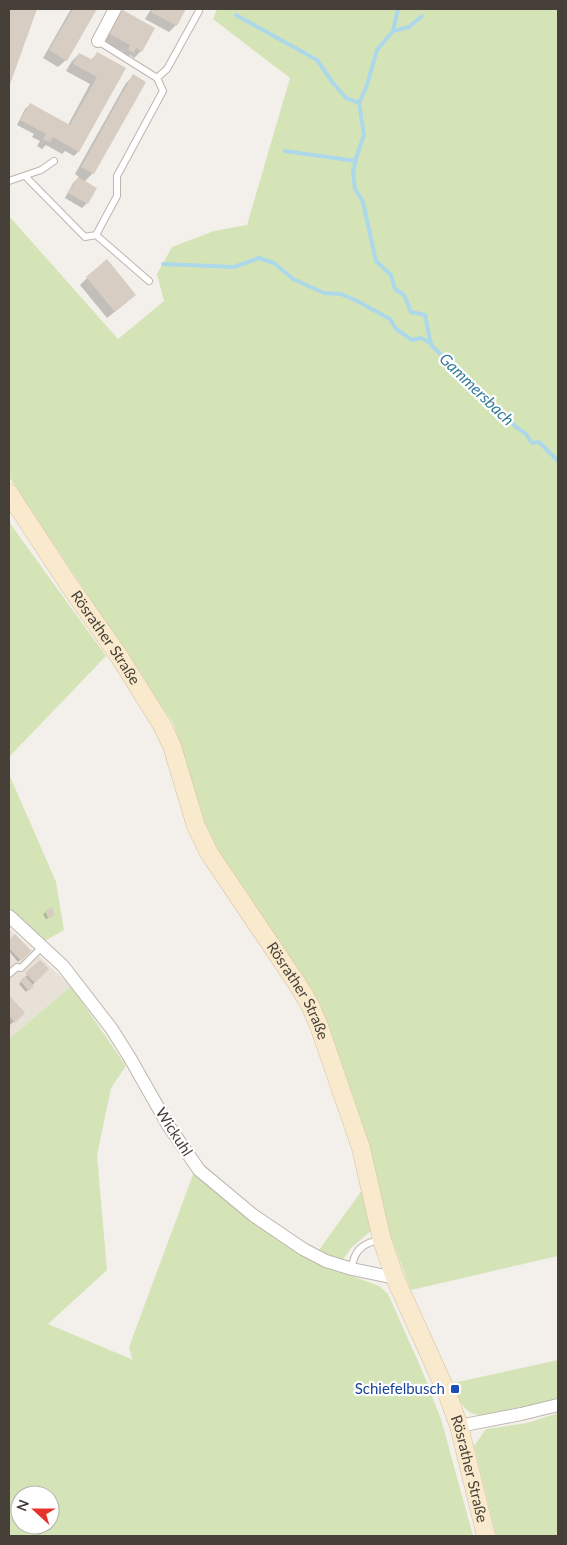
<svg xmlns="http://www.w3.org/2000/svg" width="567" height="1545" font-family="Lato,sans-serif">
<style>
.residential{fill:#e7e1d8}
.green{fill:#d5e4b7;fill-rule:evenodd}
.shadow{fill:#0003}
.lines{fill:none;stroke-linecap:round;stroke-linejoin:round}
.stream{stroke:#acd8ea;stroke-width:4}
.building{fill:#d7cdc3}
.lane-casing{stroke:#beb6ad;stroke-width:8}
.street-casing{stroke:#beb6ad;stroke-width:14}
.secondary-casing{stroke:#d2bf9f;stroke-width:19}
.lane{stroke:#fff;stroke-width:6}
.street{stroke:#fff;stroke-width:12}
.secondary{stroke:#faeacd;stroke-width:18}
.transit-dot{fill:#1a4fb4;stroke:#fff;stroke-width:2}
.labels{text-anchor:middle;stroke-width:4.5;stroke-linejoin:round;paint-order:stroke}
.street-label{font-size:15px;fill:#474039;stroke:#fff}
.transit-label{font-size:15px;fill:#164399;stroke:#fff;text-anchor:end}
.water-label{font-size:16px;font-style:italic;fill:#377c9b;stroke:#fff}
</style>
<rect width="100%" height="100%" fill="#f3efea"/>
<path class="residential" d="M9,928L71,986L9,1039Z"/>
<path class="green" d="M217,9H558V1256L411,1290L384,1219L317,1007L211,841L173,723L9,477V216L118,339L164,301L157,274L172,247L214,231L247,225L290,78L213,19Z
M9,522L106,656L9,757Z
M9,774L56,882L64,930L45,941L9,908Z
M71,986L126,1066L111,1088L97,1155L107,1270L48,1324L131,1359L133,1362L129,1347L194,1172L277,1240L328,1267L379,1286L388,1294L421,1368L441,1419L473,1536H9V1039ZM20,1495H50V1525H20Z
M365,1186L374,1228L351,1248L342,1261L319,1250Z
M558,1360V1398C539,1403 491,1419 474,1414C461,1410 457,1394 453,1383Z
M558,1413V1536H496L474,1446L486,1429L527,1423Z"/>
<path class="shadow" d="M9,9H36L9,84Z
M71,9H95L66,60L58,67L43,58Z
M151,9H185L176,25L169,32L145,19Z
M114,18L141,51L134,58L130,55L125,59L121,57L124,52L102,40Z
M79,54L91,60L97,54L98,116L78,152L74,156L65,151L62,154L46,145L42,149L37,146L40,141L32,137L34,134L17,125L25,109L30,105L68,125L90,84L66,71L72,61Z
M133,76L93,173L84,182L87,203L82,208L65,198L73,183L79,177L75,174L126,83Z
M87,278L127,302L107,318L80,285Z
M51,909L54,915L46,919L43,914Z
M15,936L29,951L18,962L9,951V942Z
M40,961L47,969L26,992L19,984Z
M9,997L23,1013L9,1026Z"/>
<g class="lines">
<path class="stream" d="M398,9L393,31L377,50L366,88L359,103L364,135L356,158L353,173L355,189L363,202L376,261L391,275L395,289L404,295L411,312L425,315L431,345L515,426L526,434L532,443L539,442L558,461
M236,15L317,60L333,83L346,98L359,103
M393,31L409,27L422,16
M285,151L356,161
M163,264L234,267L259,258L274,263L293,279L324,293L341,294L357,301L390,319L396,329L412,340L421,338L431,343"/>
</g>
<path class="building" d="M9,9H37L9,87Z
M73,9H97L67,61L49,50Z
M121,9L155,28L142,52L136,48L134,53L128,50L130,45L108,33Z
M153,9H186L177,26L151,12Z
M97,52L126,68L79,152L53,137L50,142L43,139L46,134L20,120L30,103L70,125L97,77L73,64L79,53L93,60Z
M133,74L146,82L94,174L81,167Z
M78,177L97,188L88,204L68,193Z
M107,259L136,295L115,312L86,277Z
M52,907L55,915L48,918L45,911Z
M15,934L31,951L21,961L9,948V940Z
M40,960L49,969L35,983L25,973Z
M25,976L34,986L29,991L20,981Z
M9,995L25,1013L15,1023L9,1016Z"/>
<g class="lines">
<defs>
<path id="lane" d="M157,78L167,69L199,11
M25,176L85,237L96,235L117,196V176L163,91L157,78L98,41
M9,181L41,170L54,161
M96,235L149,281
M9,974L17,967L21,968L42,947
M352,1269C353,1251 363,1242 381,1240"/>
<path id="street" d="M98,41L115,9
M9,916L63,966L111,1028L130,1058L168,1125L199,1170L253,1215L303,1249L326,1261L352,1269L395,1278
M459,1426L521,1414L558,1405"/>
<g id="secondary">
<path id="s1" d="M9,493L69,585L119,656L162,725L172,746L196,826L209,853L296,982L310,1005L319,1026L361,1148L382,1240L395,1278L447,1393L459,1426L486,1536"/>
</g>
</defs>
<use href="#lane" class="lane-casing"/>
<use href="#street" class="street-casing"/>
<use href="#secondary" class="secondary-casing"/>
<use href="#lane" class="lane"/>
<use href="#street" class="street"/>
<use href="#secondary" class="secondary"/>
</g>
<rect class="transit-dot" x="450" y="1384" width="10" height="10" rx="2.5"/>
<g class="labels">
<g class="street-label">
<text dy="5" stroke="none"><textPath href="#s1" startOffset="174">Rösrather Straße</textPath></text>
<text dy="5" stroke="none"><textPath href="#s1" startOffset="579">Rösrather Straße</textPath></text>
<text transform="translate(174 1132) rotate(57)" y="5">Wickuhl</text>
<text dy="5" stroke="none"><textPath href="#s1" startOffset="1089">Rösrather Straße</textPath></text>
</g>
<g class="transit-label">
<text x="445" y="1394">Schiefelbusch</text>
</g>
<g class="water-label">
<text transform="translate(477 389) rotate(44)" y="6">Gammersbach</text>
</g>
</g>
<rect width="567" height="1545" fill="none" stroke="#474039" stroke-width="20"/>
<g transform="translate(35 1510) rotate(291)"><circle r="24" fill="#ffffff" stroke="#b5b3b0"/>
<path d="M0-4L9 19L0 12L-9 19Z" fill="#e7332d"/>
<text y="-8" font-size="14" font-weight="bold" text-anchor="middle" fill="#474039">N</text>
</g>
</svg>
